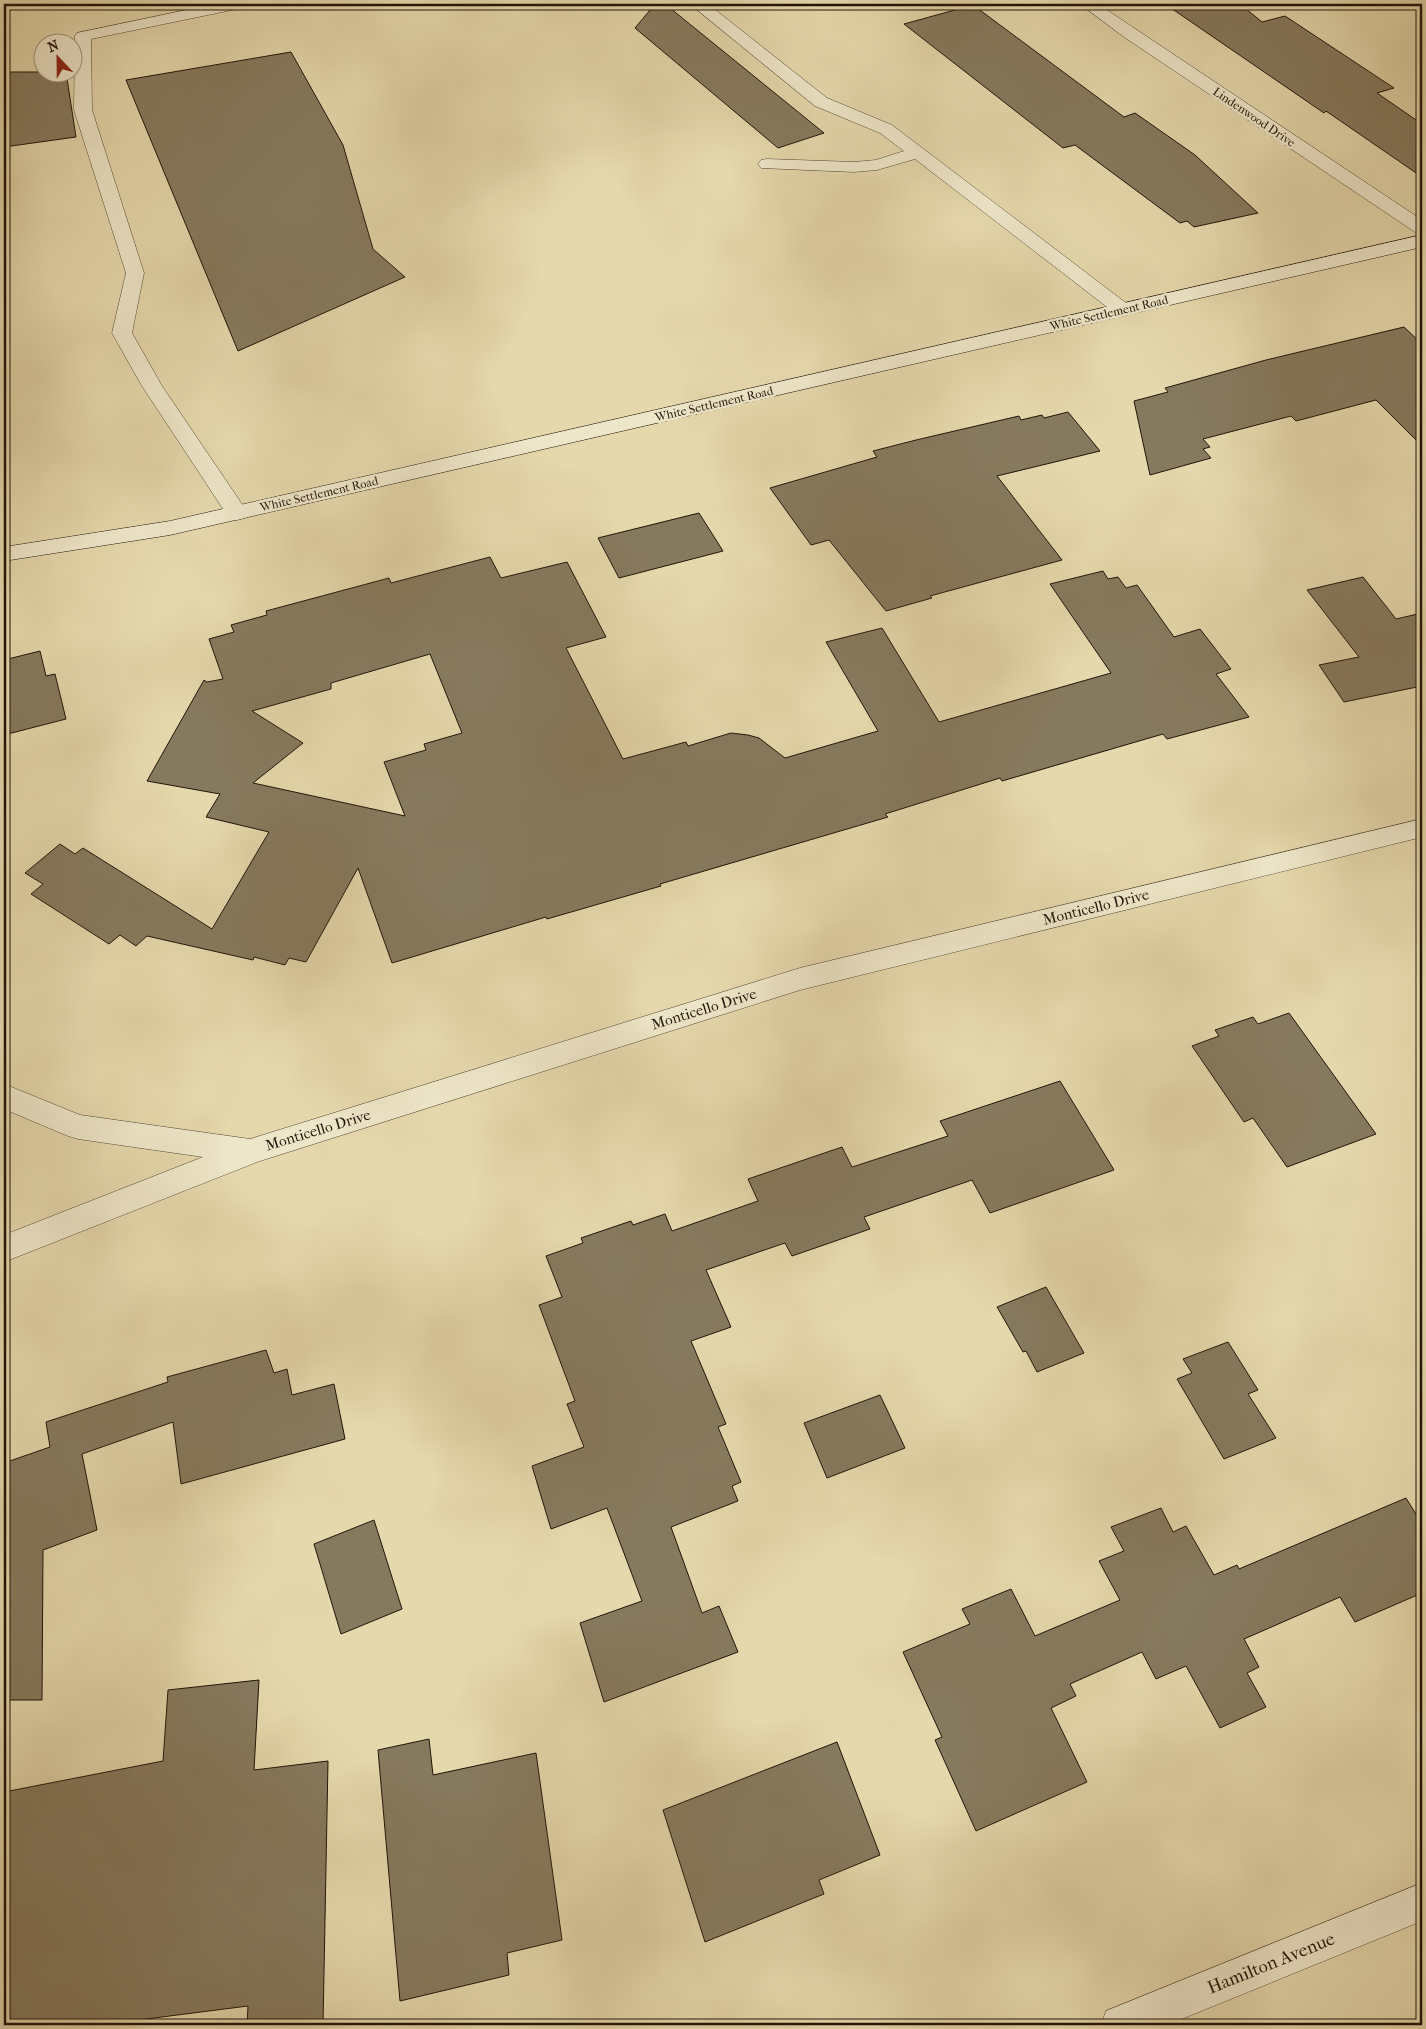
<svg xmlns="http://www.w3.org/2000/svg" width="1426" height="2029" font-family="'IM FELL French Canon',serif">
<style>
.building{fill:#867a5e;stroke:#201409;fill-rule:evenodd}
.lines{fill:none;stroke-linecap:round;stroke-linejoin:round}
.service-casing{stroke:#514532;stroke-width:1}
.minor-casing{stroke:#514532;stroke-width:1}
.secondary-casing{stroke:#201409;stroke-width:1}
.service{fill:#eee6c9;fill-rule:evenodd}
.minor{fill:#eee6c9;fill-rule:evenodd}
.secondary{fill:#eee6c9;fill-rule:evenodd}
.labels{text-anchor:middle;stroke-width:5;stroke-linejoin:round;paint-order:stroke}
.far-street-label{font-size:12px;fill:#201409;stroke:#eee6c9}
.street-label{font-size:15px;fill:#201409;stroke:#eee6c9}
.near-street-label{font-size:18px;fill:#201409;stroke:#eee6c9}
</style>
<rect width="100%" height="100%" fill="#e5d8ac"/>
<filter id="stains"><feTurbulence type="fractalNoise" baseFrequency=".004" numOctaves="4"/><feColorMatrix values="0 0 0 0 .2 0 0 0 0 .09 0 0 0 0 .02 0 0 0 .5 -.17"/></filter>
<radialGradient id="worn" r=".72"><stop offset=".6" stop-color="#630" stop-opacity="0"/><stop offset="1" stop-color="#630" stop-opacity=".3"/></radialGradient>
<path class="building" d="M655,4H665L824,133L778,148L635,28Z
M1165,4H1240L1262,22L1285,16L1394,88L1377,93L1422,124V177L1326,111L1324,113Z
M973,5L1124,117L1135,113L1195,155L1258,213L1194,227L1187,221L1180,223L1075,145L1063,148L904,24Z
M291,52L343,145L373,249L405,277L238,351L126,80Z
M4,72H66L76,137L4,147Z
M1404,327L1422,344V446L1376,400L1296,421L1291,416L1203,439L1210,447L1203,449L1211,458L1150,475L1134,401L1168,392L1165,388L1266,360Z
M1068,412L1100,451L997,476L1062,560L930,596L932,598L886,611L829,540L811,545L770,488L877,457L873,451L916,440L1019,416L1021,420L1042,415L1044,418Z
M699,513L723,551L619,578L598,538Z
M490,557L501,578L567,562L606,637L566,648L623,759L686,742L688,746L731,733L748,735L759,738L785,758L878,731L826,642L882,628L939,722L1111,673L1050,584L1103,571L1108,579L1118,577L1126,588L1137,585L1174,637L1200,629L1231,669L1216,674L1249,717L1167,739L1163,734L1002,781L1000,778L885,814L888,817L660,884L661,886L547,919L546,917L392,963L358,868L306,962L289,958L285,965L254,957L253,960L147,936L136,946L120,935L109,944L31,894L43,884L25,873L60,844L75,854L83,848L212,929L269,832L206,817L220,794L147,781L204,680L207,682L223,679L209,639L234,632L231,625L267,615L266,611L389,578L391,583ZM430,654L462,733L424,744L426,750L384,762L405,816L253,783L303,743L252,711L331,689V683Z
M1363,577L1396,619L1422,613V686L1344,702L1319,665L1359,657L1307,590Z
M40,651L46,676L55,674L66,719L4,735V660Z
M1289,1013L1376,1134L1287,1167L1253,1118L1244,1122L1192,1046L1219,1036L1215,1030L1253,1017L1258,1024Z
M1060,1081L1114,1170L990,1213L972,1180L864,1217L870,1229L792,1256L785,1243L706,1270L731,1327L691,1341L726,1424L718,1427L741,1482L732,1486L738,1501L671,1527L702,1613L719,1606L738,1652L604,1702L580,1623L642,1601L607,1508L551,1529L532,1466L584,1447L567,1404L575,1401L539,1305L562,1297L546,1256L583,1243L581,1238L631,1221L633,1225L665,1214L672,1231L758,1201L748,1179L842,1147L852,1167L948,1136L940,1121Z
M1046,1287L1084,1353L1037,1372L1026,1351L1023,1352L997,1307Z
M1228,1342L1258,1390L1248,1394L1276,1438L1224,1459L1177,1379L1192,1373L1183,1359Z
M266,1350L274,1373L287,1369L292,1395L334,1384L345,1439L181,1484L173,1422L82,1454L97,1530L43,1550L42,1700H4V1463L50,1447L46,1422L168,1382L167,1377Z
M880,1395L905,1448L827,1478L804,1423Z
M1406,1498L1422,1524V1593L1355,1622L1340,1597L1244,1639L1259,1667L1247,1673L1266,1707L1220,1728L1186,1666L1156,1679L1142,1652L1070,1684L1076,1696L1051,1708L1087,1782L976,1831L935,1740L942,1737L903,1652L970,1624L962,1609L1011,1589L1035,1636L1120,1600L1099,1561L1124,1551L1111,1527L1161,1508L1173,1532L1186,1526L1214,1575L1237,1565L1239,1569Z
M374,1520L402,1609L341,1634L314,1544Z
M259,1680L254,1770L328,1761L323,2025H247L248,2006L99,2025H4V1792L163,1761L168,1690Z
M429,1739L433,1775L536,1753L562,1940L507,1953L509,1975L400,2001L378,1750Z
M837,1742L880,1855L819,1880L824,1894L705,1942L663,1810Z"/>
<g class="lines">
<defs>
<path id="service" d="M215,4H245L243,7L237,9L91,39L92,110L144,273L132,333L162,386L248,513L245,518L237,520L229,518L142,386L112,333L126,273L74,110L75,36L77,33Z
M690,4H708L827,98L892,125L1130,306L1133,310L1130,314L1123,316L1116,314L915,159L877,170L854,172L761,168L758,164L761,160L767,159L854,162L876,160L904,151L880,133L815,106Z"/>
<path id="minor" d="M1080,4H1098L1422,220V233L1415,232L1124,37Z
M1422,819V837L800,990L257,1162L4,1262V1235L203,1157L78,1139L68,1136L4,1109V1084L80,1115L250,1139L800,968Z
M1422,1883V1921L1167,2025H1101L1106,2011Z"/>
<path id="secondary" d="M1422,235V247L170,535L4,561V547L170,521Z"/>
</defs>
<use href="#service" class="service-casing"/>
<use href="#minor" class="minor-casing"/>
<use href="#secondary" class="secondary-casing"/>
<use href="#service" class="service"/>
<use href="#minor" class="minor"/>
<use href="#secondary" class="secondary"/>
</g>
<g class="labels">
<g class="far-street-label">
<text transform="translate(1254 117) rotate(34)" y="4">Lindenwood Drive</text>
<text transform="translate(1109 313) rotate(-13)" y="4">White Settlement Road</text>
<text transform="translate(714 404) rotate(-13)" y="4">White Settlement Road</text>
<text transform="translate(319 494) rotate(-13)" y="4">White Settlement Road</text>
</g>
<g class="street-label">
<text transform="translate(1096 907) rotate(-14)" y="5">Monticello Drive</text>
<text transform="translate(704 1009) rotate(-17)" y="5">Monticello Drive</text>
<text transform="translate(318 1130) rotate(-17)" y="5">Monticello Drive</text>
</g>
<g class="near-street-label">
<text transform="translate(1271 1963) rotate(-22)" y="6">Hamilton Avenue</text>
</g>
</g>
<rect width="1426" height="2029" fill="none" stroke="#e5d8ac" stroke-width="20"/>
<rect x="5" y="5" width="1416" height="2019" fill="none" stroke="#201409" stroke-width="2.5"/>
<rect x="10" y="10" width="1406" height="2009" fill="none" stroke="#201409"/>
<g transform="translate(58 58) rotate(338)"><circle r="24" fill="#eee6c9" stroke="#9c927c"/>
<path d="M0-4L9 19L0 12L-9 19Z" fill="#8f2418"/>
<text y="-8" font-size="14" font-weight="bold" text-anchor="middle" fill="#201409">N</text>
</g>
<rect width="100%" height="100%" filter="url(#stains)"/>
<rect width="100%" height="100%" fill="url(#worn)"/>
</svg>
